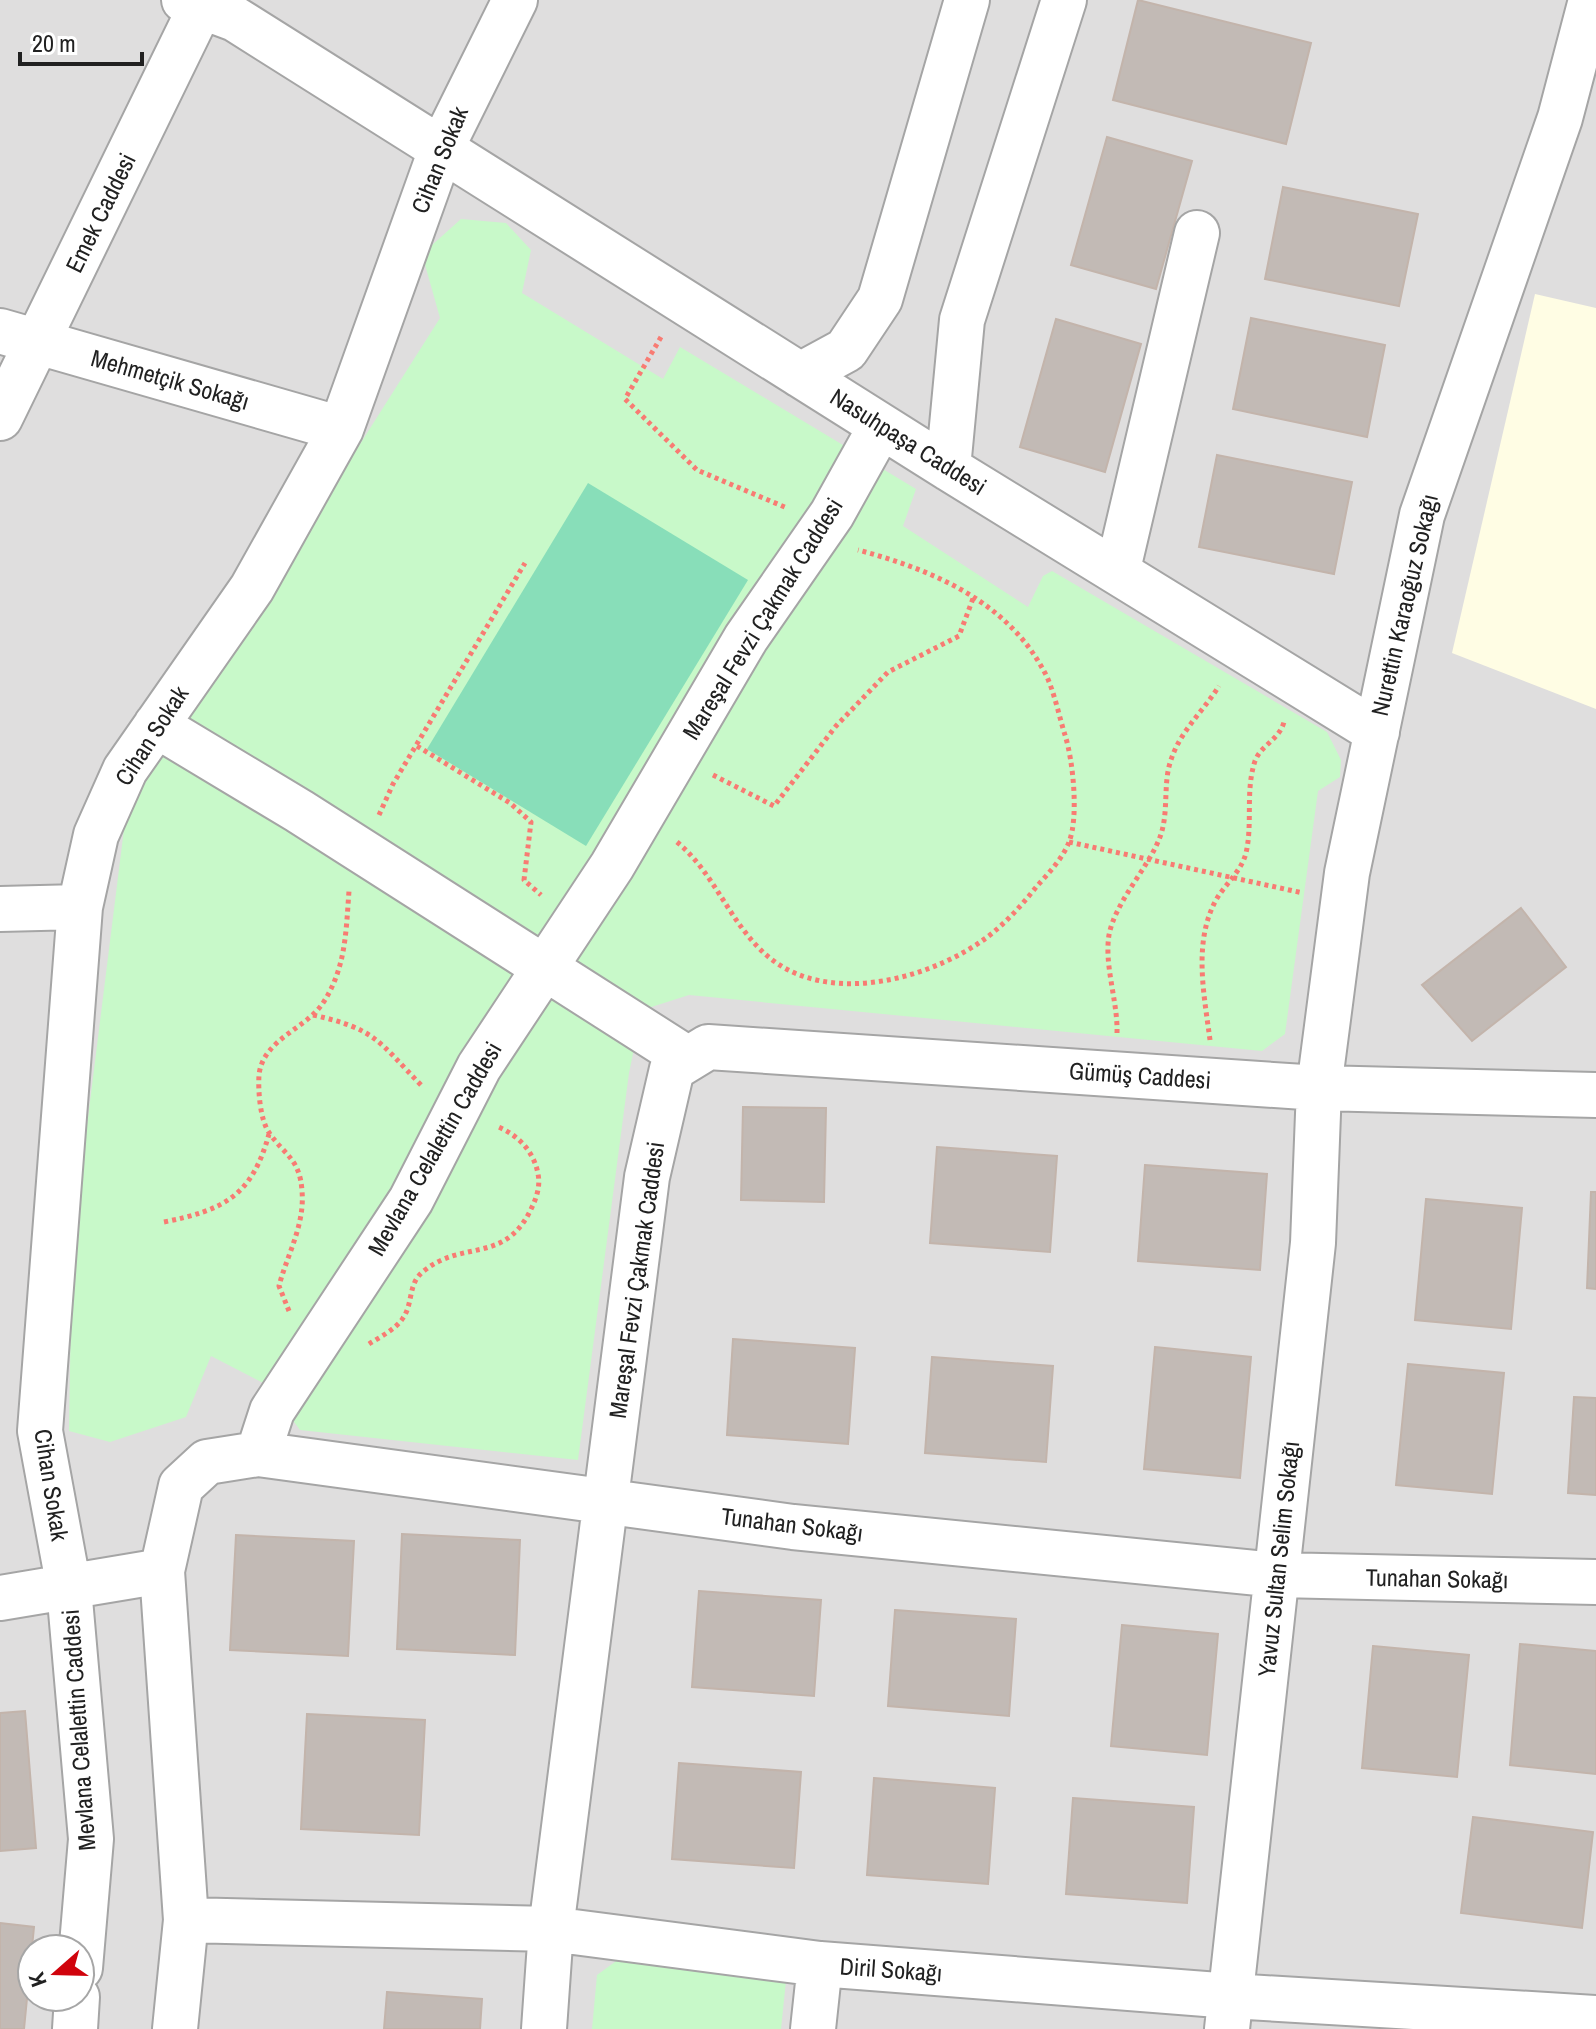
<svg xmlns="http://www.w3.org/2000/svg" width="1596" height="2029" font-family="'Archivo Narrow',sans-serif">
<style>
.residential{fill:#dfdede;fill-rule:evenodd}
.education{fill:#fffde4}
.park{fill:#c8f9c9}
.pitch{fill:#88deb9}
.building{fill:#c2bab5;stroke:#c3b4ab;stroke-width:2}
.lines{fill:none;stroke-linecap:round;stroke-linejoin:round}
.minor-casing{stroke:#a5a5a5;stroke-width:48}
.path{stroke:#f87b73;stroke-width:5;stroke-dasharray:4 4;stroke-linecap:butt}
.minor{stroke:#fff;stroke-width:44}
.labels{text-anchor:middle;stroke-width:8;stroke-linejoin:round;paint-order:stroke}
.street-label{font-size:24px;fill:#212121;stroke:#fff}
</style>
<rect width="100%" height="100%" fill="#f1eee8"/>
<path class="residential" d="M0,0H1596V2029H0ZM32,1949H80V1997H32Z"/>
<path class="education" d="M1535,294L1596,308V709L1452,653Z"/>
<path class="park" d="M461,219L506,223L531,250L522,293L663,379L680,347L916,489L903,526L1028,607L1043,576L1052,571L1327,732L1341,760L1340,777L1318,791L1285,1034L1262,1051L689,995L642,1010L629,1073L578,1460L300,1430L267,1385L211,1356L186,1417L110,1442L69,1431L72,1246L126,813L440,318L422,254Z
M619,1959L787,1971L781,2029H592L597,1975Z"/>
<path class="pitch" d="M588,483L748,580L586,846L427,749Z"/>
<path class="building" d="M1138,0L1311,43L1286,144L1113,100Z
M1107,137L1192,161L1156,289L1071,265Z
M1283,187L1418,214L1399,306L1265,279Z
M1251,318L1385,345L1367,437L1233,409Z
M1056,319L1141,344L1105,472L1020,447Z
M1217,455L1352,482L1334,574L1199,547Z
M1521,908L1566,967L1472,1041L1422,985Z
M743,1107L826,1108L824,1202L741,1200Z
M937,1147L1057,1156L1050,1252L930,1243Z
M1145,1165L1267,1174L1260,1270L1138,1261Z
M1591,1192H1596V1289L1587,1288Z
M1426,1199L1522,1208L1511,1329L1415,1320Z
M733,1339L855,1348L848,1444L727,1435Z
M1155,1347L1251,1357L1240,1478L1144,1469Z
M932,1357L1053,1366L1046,1462L925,1453Z
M1408,1364L1504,1373L1492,1494L1396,1485Z
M1574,1397L1596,1398V1495L1568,1493Z
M402,1534L520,1540L515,1655L397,1649Z
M236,1535L354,1541L348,1656L230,1650Z
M699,1591L821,1600L814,1696L692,1687Z
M895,1610L1016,1619L1009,1716L888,1706Z
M1122,1625L1218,1634L1207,1755L1111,1746Z
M1520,1644L1596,1651V1774L1510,1765Z
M1373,1646L1469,1655L1457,1777L1362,1768Z
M25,1711L36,1848L0,1851V1713Z
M307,1714L425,1720L419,1835L301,1829Z
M679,1763L801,1772L794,1868L672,1859Z
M874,1778L995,1788L988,1884L867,1875Z
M1073,1798L1194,1807L1187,1903L1066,1894Z
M1473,1817L1593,1832L1582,1928L1461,1913Z
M0,1923L34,1927L24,2029H0Z
M387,1992L482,1999L480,2029H384Z"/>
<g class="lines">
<defs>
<path id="minor" d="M184,0L235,19L948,468L1377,732
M0,331L341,429
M800,375L846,350L880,299L967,0
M0,418L204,0
M948,468L962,320L1064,0
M1118,569L1197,233
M156,725L299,811L688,1059
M0,909L80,907
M258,1454L272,1411L411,1200L479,1067L612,866L746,638L832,514L881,426
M162,1571L186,1920L175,2029
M0,1598L162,1571L181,1486L207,1462L258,1454L793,1527L1277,1575L1596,1582
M186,1920L551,1929L820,1964L1231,1996L1596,2018
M80,1968L91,1839L69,1588L40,1431L80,907L96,835L125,770L252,588L341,429L442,147L515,0
M75,2029L77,1997
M544,2029L551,1929L647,1177L672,1069L708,1047L1319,1088L1596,1095
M813,2029L820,1964
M1227,2029L1313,1243L1319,1088L1347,873L1422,515L1560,118L1591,0"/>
</defs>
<use href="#minor" class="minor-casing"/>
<path class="path" d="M661,337L625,399L697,470L787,508
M417,746L510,803L531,822L524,880L541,895
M713,775L774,806L836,726L888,672L959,636L974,596
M379,815L393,784L525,563
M677,842C724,881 736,949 797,974C856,998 937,974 986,938C1006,923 1022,905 1037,886C1048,874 1063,858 1069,842C1079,817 1073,760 1065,735C1059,716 1055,695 1047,677C1010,602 933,570 858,550
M1069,842L1303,893
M313,1015C376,1029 378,1041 421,1085
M1117,1033C1118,1002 1104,966 1109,935C1115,902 1149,867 1160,837C1169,813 1163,786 1170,763C1179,732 1202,713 1219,686
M1210,1040C1204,994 1193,942 1216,900C1225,884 1241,872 1246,853C1253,823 1245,791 1255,761C1261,745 1279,740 1284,722
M164,1222C224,1210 252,1196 269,1134
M289,1311L279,1286C287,1255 305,1225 302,1191C300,1160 286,1156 270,1134C260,1121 258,1091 259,1075C263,1039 306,1029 323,1003C346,968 346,931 349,891
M369,1344C380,1337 396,1329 403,1318C414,1302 407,1283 425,1270C462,1241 502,1262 528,1215C535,1202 541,1188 538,1174C534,1151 517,1134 496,1126"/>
<use href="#minor" class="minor"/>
</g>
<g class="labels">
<g class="street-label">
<text transform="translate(440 160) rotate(-68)" y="8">Cihan Sokak</text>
<text transform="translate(101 213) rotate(-64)" y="8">Emek Caddesi</text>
<text transform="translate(170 380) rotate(16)" y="8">Mehmetçik Sokağı</text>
<text transform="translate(908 442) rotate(32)" y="8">Nasuhpaşa Caddesi</text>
<text transform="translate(1405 605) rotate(-77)" y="8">Nurettin Karaoğuz Sokağı</text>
<text transform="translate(763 619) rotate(-58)" y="8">Mareşal Fevzi Çakmak Caddesi</text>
<text transform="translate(152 736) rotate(-57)" y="8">Cihan Sokak</text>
<text transform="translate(1140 1076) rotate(4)" y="8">Gümüş Caddesi</text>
<text transform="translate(435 1149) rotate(-60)" y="8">Mevlana Celalettin Caddesi</text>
<text transform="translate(637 1280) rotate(-82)" y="8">Mareşal Fevzi Çakmak Caddesi</text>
<text transform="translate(51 1485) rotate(81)" y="8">Cihan Sokak</text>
<text transform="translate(792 1525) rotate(7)" y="8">Tunahan Sokağı</text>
<text transform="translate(1279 1559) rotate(-84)" y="8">Yavuz Sultan Selim Sokağı</text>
<text transform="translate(1437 1579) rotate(1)" y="8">Tunahan Sokağı</text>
<text transform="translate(79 1730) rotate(-94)" y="8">Mevlana Celalettin Caddesi</text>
<text transform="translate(891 1970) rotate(4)" y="8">Diril Sokağı</text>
</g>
</g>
<g transform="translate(56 1973) rotate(250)"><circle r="38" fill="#ffffff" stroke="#a6a6a6" stroke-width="2"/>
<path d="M0-6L14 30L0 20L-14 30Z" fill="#d0030c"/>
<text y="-12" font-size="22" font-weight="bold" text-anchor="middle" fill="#212121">K</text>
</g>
<path d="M20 52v12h122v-12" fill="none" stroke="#212121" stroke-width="4"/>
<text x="32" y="52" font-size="24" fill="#212121" stroke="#ffffff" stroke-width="6" paint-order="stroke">20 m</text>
</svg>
